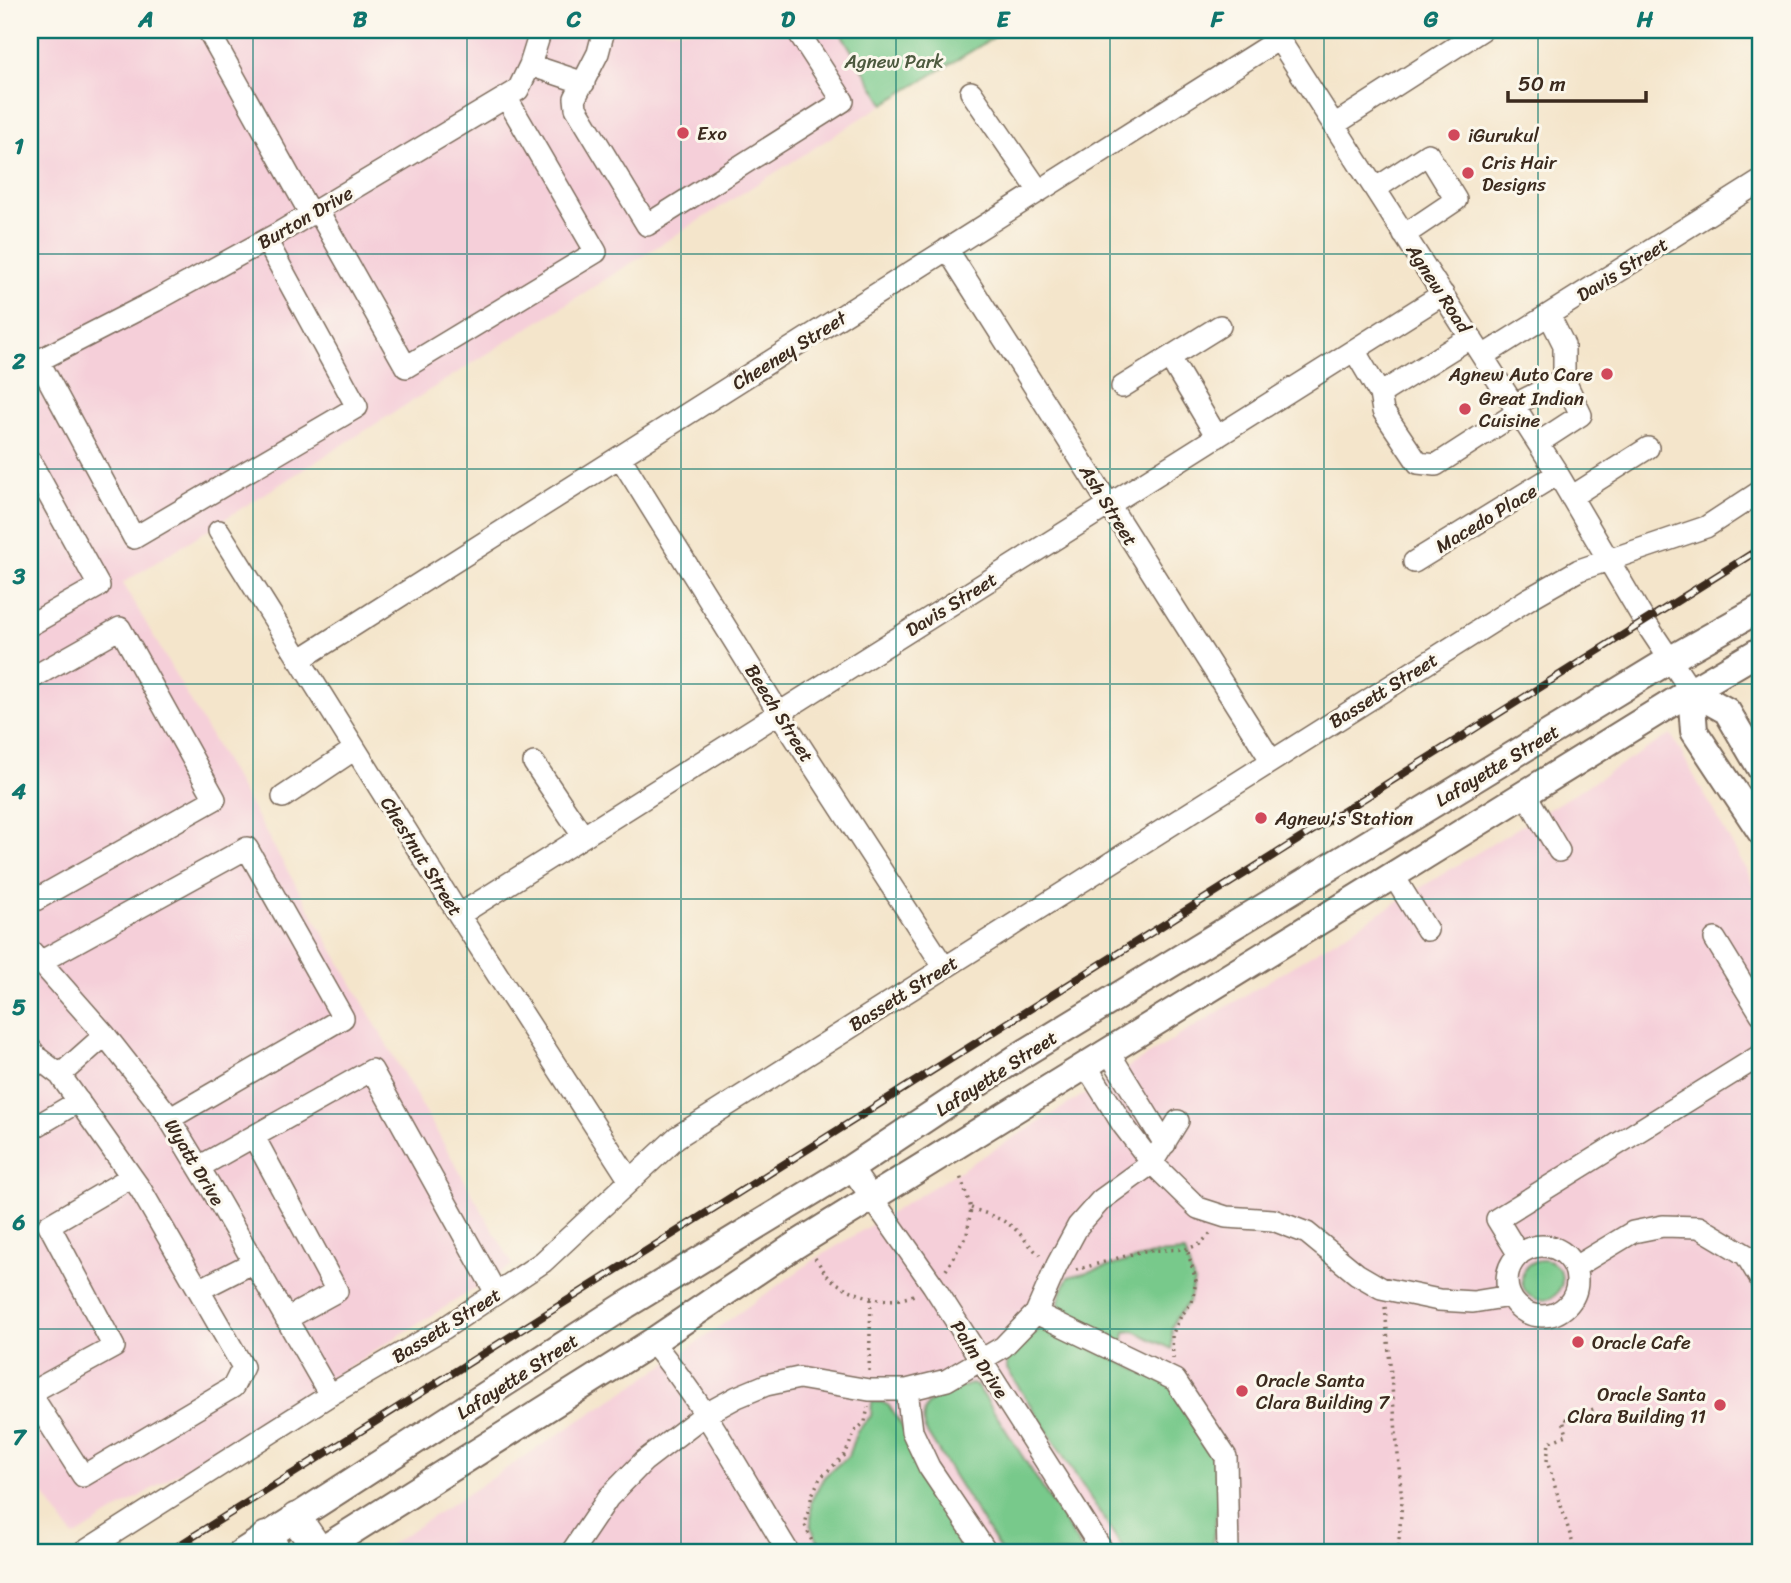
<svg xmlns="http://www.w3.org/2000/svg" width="1791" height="1583" font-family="Sriracha,sans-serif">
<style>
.built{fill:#f5cfd9}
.green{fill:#78c98b;stroke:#5a7a54;stroke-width:2}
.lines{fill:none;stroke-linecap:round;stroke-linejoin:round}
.minor-casing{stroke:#7c6b5b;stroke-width:24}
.major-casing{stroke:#7c6b5b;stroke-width:30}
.highway-casing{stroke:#7c6b5b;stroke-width:33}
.path{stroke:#7c6b5b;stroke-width:3.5;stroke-dasharray:2 5;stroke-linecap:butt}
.minor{stroke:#fff;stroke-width:21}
.major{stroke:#fff;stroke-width:26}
.highway{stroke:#fff;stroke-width:30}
.rail-casing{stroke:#3b2a1e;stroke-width:8}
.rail{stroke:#fbf7ec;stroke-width:5;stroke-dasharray:16;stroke-linecap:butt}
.grid{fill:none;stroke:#0f766e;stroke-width:2;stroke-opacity:0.55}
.poi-dot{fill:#d1495b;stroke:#fbf7ec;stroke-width:2.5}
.labels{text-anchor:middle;stroke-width:6;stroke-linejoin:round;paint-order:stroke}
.park-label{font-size:19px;fill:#4d5a3f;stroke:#fbf7ec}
.poi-label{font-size:19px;fill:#3b2a1e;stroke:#fbf7ec;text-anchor:start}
.street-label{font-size:19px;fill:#3b2a1e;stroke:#fbf7ec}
.neatline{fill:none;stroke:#0f766e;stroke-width:2.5}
.grid-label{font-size:23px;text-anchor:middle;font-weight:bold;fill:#0f766e}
</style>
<rect width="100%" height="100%" fill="#fbf7ec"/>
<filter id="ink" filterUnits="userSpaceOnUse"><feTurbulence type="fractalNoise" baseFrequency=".0143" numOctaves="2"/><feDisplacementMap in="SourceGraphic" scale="14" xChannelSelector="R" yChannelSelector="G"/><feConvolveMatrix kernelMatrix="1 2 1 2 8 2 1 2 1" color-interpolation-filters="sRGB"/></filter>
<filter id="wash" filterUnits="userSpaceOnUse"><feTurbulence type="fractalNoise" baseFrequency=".00686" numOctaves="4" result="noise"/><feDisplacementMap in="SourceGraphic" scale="28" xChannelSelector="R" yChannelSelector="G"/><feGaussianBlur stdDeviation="1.57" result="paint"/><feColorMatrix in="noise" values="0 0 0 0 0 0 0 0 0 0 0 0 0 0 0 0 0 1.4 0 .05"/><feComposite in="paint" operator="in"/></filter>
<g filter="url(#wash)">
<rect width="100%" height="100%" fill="#f4e5cb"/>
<path class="built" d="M30,30H839L884,104L123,583L513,1265L74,1537L30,1475Z
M1671,734L1761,897V1553H377L669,1362L814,1260Z"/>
<path class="green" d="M839,30H1006L884,104Z
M1185,1252L1194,1282L1189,1302L1176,1318L1172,1327V1349L1134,1331L1125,1332L1123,1345L1063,1317C1054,1302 1062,1292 1068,1277L1156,1254Z
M1522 1280a20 20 0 1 1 40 0a20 20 0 1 1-40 0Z
M1043,1326L1170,1385L1217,1455L1219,1497L1211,1553H1126L1007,1369V1359Z
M972,1384L977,1386L986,1399L1084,1553H1002L924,1428C919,1394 946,1393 972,1384Z
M872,1402H882L889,1406L981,1550L976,1553H824L811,1527V1501L824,1477L848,1456L857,1431L871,1416Z"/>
</g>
<g filter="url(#ink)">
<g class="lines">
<defs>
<path id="minor" d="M208,30L311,215
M604,30L598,53L575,98L576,108L647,225L843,101L797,30
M1273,30L1556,471L1645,622L1691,691
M530,65L584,83
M971,92L1039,191
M1334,125L1482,30
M1375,189L1428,154L1456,200L1404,235
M318,211L406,367L596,252L506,97
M947,249L1271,760
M1549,315L1564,345V379
M1354,350L1380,394L1471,337
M1483,356L1761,181
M1170,358L1217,437
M38,360L134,538L357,407L266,240
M30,365L155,301L277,234L518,90L530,65L541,30
M1122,387L1220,326
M1380,394L1383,411L1418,463L1436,465L1518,412
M1514,405L1564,379L1581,415L1538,443
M620,457L779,713L944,967
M30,461L99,586L30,625
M1571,497L1648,448
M219,531L459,915L629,1179
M1414,562L1557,474
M299,660L1279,39
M30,679L120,628L215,799L30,903
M534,763L583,836
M1525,793L1559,851
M283,797L355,749
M1393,875L1427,930
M459,915L1443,294
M1715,939L1761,1014
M30,950L105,1035L164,1110L210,1186L330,1395
M40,962L247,848L343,1018L169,1119
M30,1048L38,1058L60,1075L141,1190L243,1367L233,1387L83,1476L30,1393
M1108,1051L1165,1144
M1085,1064L1123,1125L1152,1163L1198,1208L1226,1217L1273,1220L1307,1233L1357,1274L1381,1288L1439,1300L1473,1302L1510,1296
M60,1075L105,1035
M30,1130L79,1101
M254,1137L337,1291L286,1319
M199,1167L372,1070L496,1293
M851,1168L933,1285L1104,1553
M1507 1281a35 35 0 1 1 70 0a35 35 0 1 1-70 0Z
M1519,1255L1497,1219L1761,1055
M1575,1267L1633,1232L1663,1226L1699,1227L1746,1255L1761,1280
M199,1290L254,1262
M1036,1313L1175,1380L1226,1457L1228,1553
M652,1342C706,1405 745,1482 789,1553
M907,1390L912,1431L929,1467L987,1553
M30,1393L114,1347L49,1225L131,1177
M82,1553L330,1395L443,1329L543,1262L677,1137L1530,598L1579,570L1706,527L1761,491
M571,1553L608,1498L644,1461L704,1415L737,1397L766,1385L799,1378L869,1390H907L947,1380L1003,1347L1036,1313L1057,1265L1078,1226L1101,1200L1152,1163L1178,1121"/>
<path id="major" d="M1691,691L1694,731L1761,832
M1691,691L1727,711L1761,769
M241,1553L626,1305L851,1168L1018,1057L1671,659L1761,608
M317,1553L652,1342L794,1246L1691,691L1761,650"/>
<path id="highway" d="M296,1518L320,1553
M266,1537L277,1553"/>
</defs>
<use href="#minor" class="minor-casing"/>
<use href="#major" class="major-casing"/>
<use href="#highway" class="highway-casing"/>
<path class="path" d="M926,30C943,37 959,40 976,30
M971,1208C987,1214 1005,1219 1017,1231C1025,1239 1031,1248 1040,1255
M815,1258C820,1264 825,1275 832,1280C855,1296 890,1307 916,1294
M946,1270L967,1234L971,1208L959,1173
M1076,1270L1143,1251L1187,1249L1200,1244L1213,1231
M1385,1307L1402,1501L1398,1553
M1173,1359L1172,1335L1181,1316L1192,1302L1196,1281L1187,1249
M869,1371L871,1299
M817,1553L805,1525L812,1495L820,1478L845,1455L855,1431L865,1422L868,1407
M1565,1553L1574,1547
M1579,1553L1574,1547L1547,1461L1549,1442L1567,1435L1563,1420L1594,1409"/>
<use href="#minor" class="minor"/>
<use href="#major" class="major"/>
<use href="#highway" class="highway"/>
<defs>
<path id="rail" d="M167,1553L1761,548"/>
</defs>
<use href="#rail" class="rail-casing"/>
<use href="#rail" class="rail"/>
</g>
</g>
<path class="grid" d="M253,30V1553M467,30V1553M681,30V1553M896,30V1553M1110,30V1553M1324,30V1553M1538,30V1553M30,254H1761M30,469H1761M30,684H1761M30,899H1761M30,1114H1761M30,1329H1761"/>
<g class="poi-dot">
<circle cx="683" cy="133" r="7"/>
<circle cx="1454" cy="135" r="7"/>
<circle cx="1468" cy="173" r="7"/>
<circle cx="1607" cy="374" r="7"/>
<circle cx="1465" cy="409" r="7"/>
<circle cx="1261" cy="818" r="7"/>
<circle cx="1578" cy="1342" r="7"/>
<circle cx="1242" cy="1391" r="7"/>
<circle cx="1720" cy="1405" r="7"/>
</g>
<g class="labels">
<g class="park-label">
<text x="894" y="68">Agnew Park</text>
</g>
<g class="poi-label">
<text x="697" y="140">Exo</text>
<text x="1468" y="142">iGurukul</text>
<text x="1482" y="169">Cris Hair<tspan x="1482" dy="22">Designs</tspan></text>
<text x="1593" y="381" text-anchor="end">Agnew Auto Care</text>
<text x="1479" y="405">Great Indian<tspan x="1479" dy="22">Cuisine</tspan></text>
<text x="1275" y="825">Agnew's Station</text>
<text x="1592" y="1349">Oracle Cafe</text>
<text x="1256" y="1387">Oracle Santa<tspan x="1256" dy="22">Clara Building 7</tspan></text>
<text x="1706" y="1401" text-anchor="end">Oracle Santa<tspan x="1706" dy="22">Clara Building 11</tspan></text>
</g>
<g class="street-label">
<text transform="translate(305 217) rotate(-30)" y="7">Burton Drive</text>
<text transform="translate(1622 269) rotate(-32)" y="7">Davis Street</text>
<text transform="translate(1439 288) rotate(57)" y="7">Agnew Road</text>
<text transform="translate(789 350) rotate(-32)" y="7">Cheeney Street</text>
<text transform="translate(1109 505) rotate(58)" y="7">Ash Street</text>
<text transform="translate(1486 518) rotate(-31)" y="7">Macedo Place</text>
<text transform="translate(951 604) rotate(-32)" y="7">Davis Street</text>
<text transform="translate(1383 690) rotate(-32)" y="7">Bassett Street</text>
<text transform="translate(780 713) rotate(58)" y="7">Beech Street</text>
<text transform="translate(1497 765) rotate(-31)" y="7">Lafayette Street</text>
<text transform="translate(422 856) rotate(58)" y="7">Chestnut Street</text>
<text transform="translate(903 993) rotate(-32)" y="7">Bassett Street</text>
<text transform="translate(996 1073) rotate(-33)" y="7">Lafayette Street</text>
<text transform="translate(195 1162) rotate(59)" y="7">Wyatt Drive</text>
<text transform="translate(446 1325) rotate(-32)" y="7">Bassett Street</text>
<text transform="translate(980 1359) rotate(57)" y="7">Palm Drive</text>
<text transform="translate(517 1376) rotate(-33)" y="7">Lafayette Street</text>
</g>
</g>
<rect width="1791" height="1583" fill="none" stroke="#fbf7ec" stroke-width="77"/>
<path d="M1508 91v10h138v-10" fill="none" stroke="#3b2a1e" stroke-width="3.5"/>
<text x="1518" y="91" font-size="21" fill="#3b2a1e" stroke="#fbf7ec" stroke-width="5" paint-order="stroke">50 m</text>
<rect x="38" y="38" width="1714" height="1506" class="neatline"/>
<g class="grid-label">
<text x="146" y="27">A</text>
<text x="360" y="27">B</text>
<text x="574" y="27">C</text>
<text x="788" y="27">D</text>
<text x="1003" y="27">E</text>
<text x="1217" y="27">F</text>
<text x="1431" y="27">G</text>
<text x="1645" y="27">H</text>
<text x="19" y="154">1</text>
<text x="19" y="369">2</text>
<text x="19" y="584">3</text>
<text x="19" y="799">4</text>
<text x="19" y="1015">5</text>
<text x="19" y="1230">6</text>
<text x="19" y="1445">7</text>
</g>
</svg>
